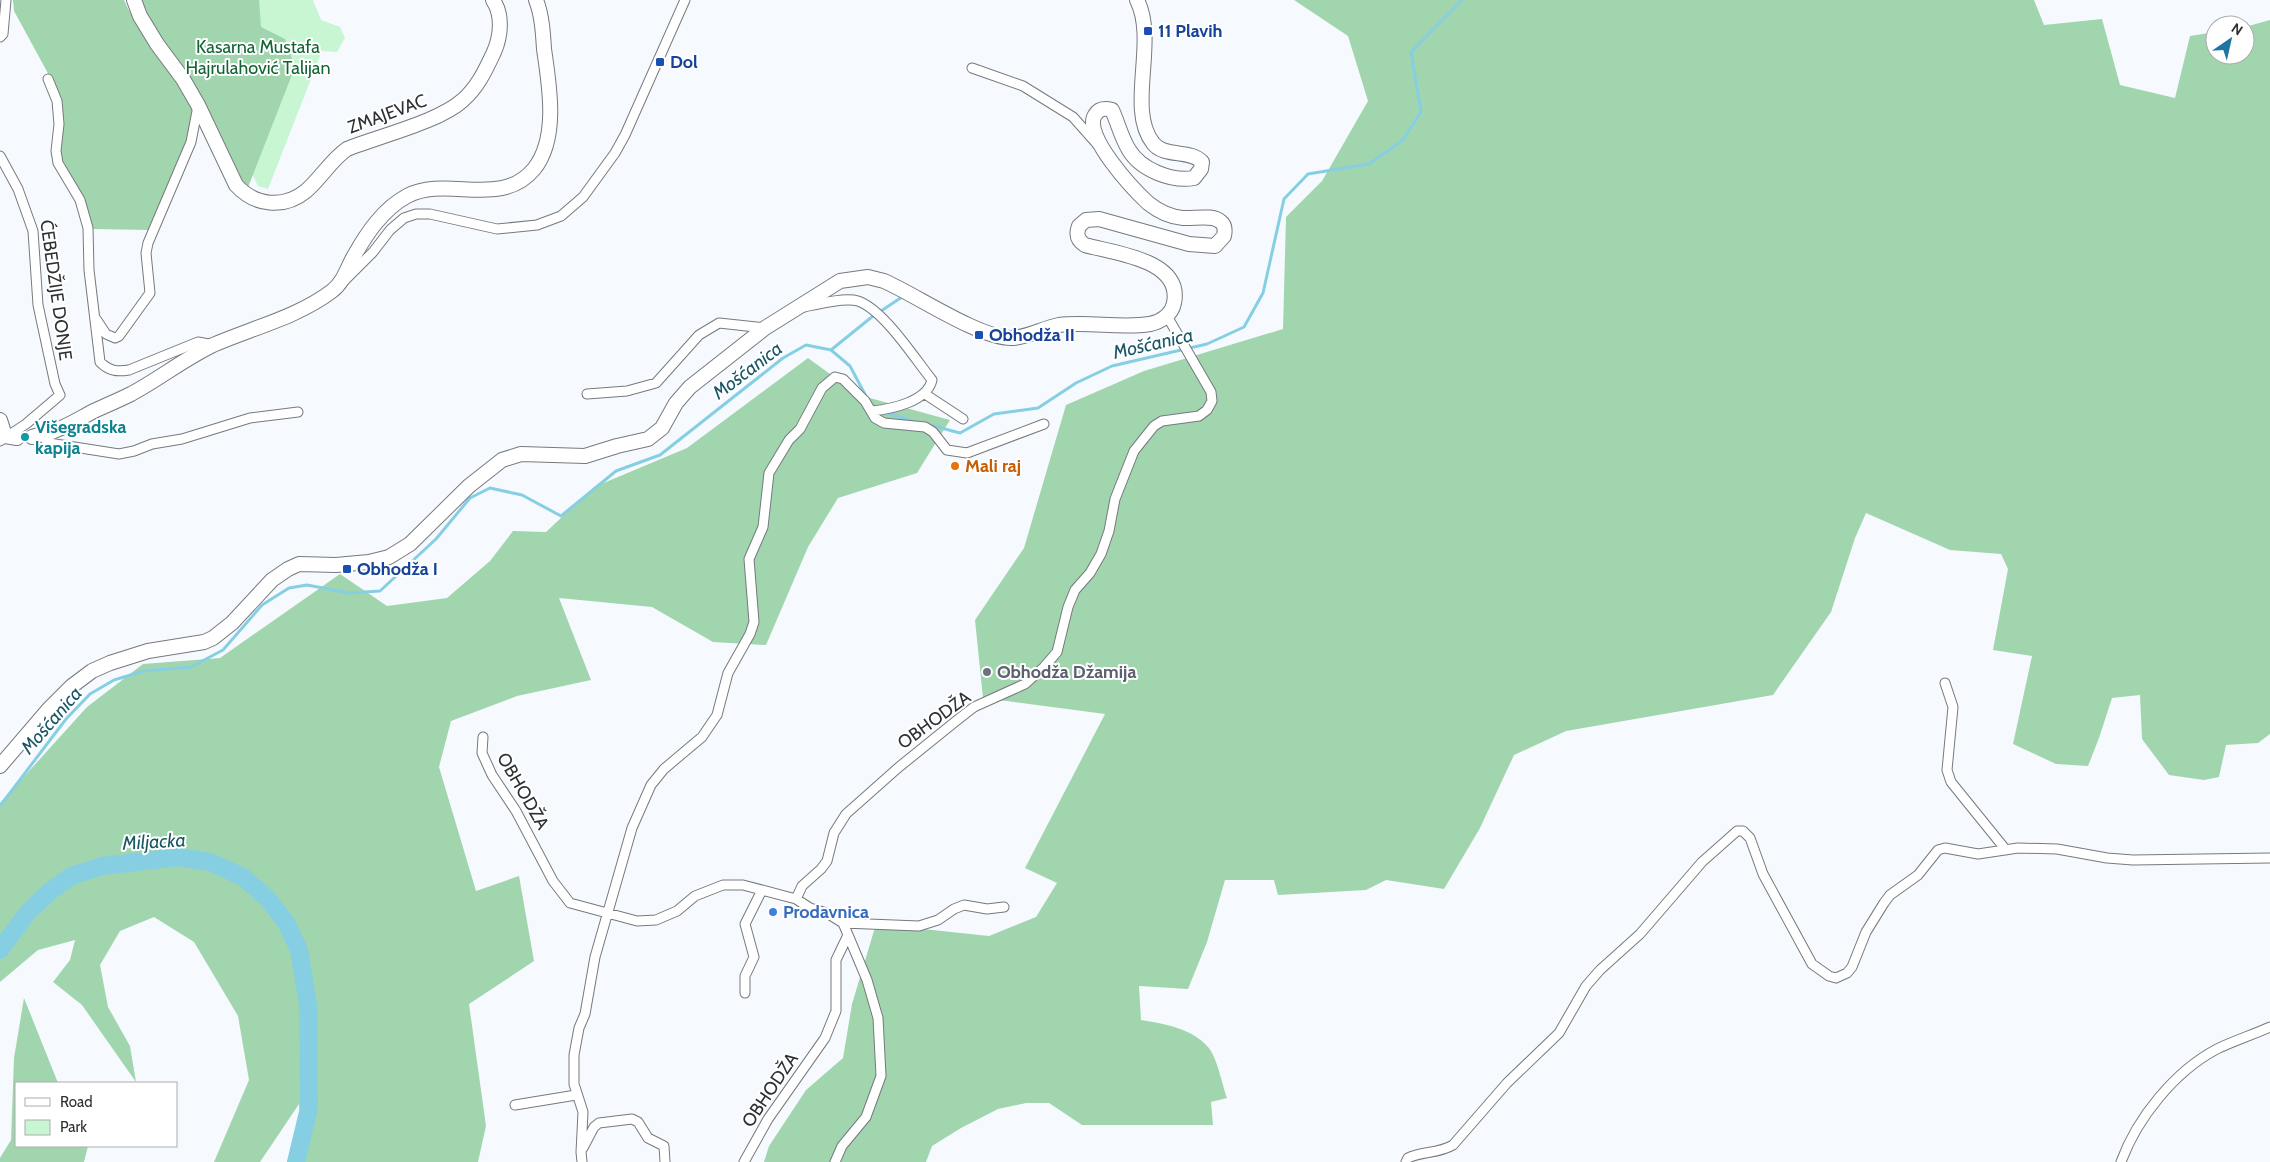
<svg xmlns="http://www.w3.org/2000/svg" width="2270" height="1162" font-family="Cabin,sans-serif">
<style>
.green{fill:#c8f6d3}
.forest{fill:#a1d5ae}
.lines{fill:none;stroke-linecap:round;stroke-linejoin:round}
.stream{stroke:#86cfe3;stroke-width:3}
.river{stroke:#86cfe3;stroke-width:18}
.street-casing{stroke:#76797e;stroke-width:11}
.secondary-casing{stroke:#76797e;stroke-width:16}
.street{stroke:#fff;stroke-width:9}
.secondary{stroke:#fff;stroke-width:14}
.transit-dot{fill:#1a4fb4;stroke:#fff;stroke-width:2}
.culture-dot{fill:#0f9aa8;stroke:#fff;stroke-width:2}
.food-dot{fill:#e8710a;stroke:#fff;stroke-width:2}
.worship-dot{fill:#6b7280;stroke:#fff;stroke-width:2}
.shop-dot{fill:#3f7fe0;stroke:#fff;stroke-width:2}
.labels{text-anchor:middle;stroke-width:4;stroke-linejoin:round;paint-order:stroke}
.transit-label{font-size:18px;font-weight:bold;fill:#164399;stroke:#fff;text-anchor:start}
.park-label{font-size:18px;fill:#126434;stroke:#fff}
.street-label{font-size:18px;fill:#2e3032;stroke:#fff}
.culture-label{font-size:18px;font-weight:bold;fill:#0d838f;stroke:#fff;text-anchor:start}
.food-label{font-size:18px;font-weight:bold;fill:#c56008;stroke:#fff;text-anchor:start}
.worship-label{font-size:18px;font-weight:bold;fill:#5b616d;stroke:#fff;text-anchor:start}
.shop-label{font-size:18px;font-weight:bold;fill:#366cbe;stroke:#fff;text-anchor:start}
.water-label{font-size:19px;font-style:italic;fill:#1a5765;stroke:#fff}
</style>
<rect width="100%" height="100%" fill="#f6faff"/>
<path class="green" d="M147,0H313L321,20L340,27L345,38L337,52L322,51L268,189L258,186L212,92Z"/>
<path class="forest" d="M13,0H124C134,24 153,43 167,65C177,79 184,94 193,109L186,143L149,230L93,229L55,151L62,99L14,11Z
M139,0H259L261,27L285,39L295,67L247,190L205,102L141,7Z
M1294,0H2034L2044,25L2102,19L2120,85L2175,98L2190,36L2215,32V55H2245V27L2270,20V734L2258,743L2226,745L2219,777L2204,780L2169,775L2142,739L2140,695L2112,698L2099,738L2088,766L2056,764L2013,744L2032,656L1993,650L2008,569L2001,554L1950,550L1866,513L1855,538L1831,612L1773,695L1566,731L1514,755L1480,828L1444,889L1386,880L1366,890L1278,895L1274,880H1225L1207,942L1188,989L1139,986L1141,1020C1165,1024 1191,1028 1208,1047C1217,1057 1222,1084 1227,1098L1211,1102L1213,1125H1082L1049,1103H1026L998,1109L961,1128L932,1146L926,1162H764L769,1146L806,1090L843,1058L852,1004L876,924L989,936L1036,917L1057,883L1025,868L1105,714L983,698L975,620L1024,548L1066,405L1144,371L1283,329L1286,217L1322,181L1368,101L1348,36Z
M808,358L859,395L950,420L917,473L838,498L808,547L766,645L713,642L652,607L559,598L591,680L517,696L451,721L439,767L476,891L519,876L534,961L469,1004L486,1126L478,1162H303L299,1104L260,1162H214L249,1080L238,1016L194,942L154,917L120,931L100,965L108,1007L130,1046L136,1082L82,1005L53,982L70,960L75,940L38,950L0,982V803L87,707L143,664L220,658L340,574L387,606L447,598L490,561L513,531L546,532L594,487L687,448Z
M24,998L58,1083H16V1146H88L84,1162H0V1158L11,1140L14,1058Z"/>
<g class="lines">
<path class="stream" d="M881,311L902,297
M831,350L873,316
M884,412L919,423
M930,425L960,433L994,414L1038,408L1076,383L1112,366L1207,344L1244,327L1263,293L1284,199L1308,174L1369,164L1403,140L1421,112L1411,52L1462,0
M0,806L66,719L90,694L114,680L144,671L191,667L223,650L262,605L289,588L307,585L349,593L380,591L436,539L470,498L490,488L522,495L561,516L616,471L660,455L783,358L806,345L831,350L850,366L868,400"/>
<path class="river" d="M0,950L28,912L49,892L71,876L102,866L179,857L210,862L243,877L267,898L287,924L299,950L308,1005L309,1108L296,1162"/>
<defs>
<path id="street" d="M0,37L3,34L6,0
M972,68L1023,86L1073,117L1097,144
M48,79L57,101L59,124L56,151L58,163L80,200L88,228L89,270L100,362C109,371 117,372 129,370L198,342L214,345
M0,156L18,189L33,231L38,305L55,384L60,395L26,424L0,441
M345,280L373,252L390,230L404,218L416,214H430L497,229L537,225L561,216L583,197L615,153L625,135L685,0
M804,307C818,304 845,297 858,301C884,310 915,359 932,380C927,402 891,409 872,411
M96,319L106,334L115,338L119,336L150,293L146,253L148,243L191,142L198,106
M587,394L627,391L656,383L699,335L719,323L765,328
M925,394L963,419
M40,434L49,443L119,454L134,451L152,444L182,439L250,418L298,412
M1945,683L1953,707L1947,770L1951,782L2006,850
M483,737L482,753L492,775L516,811L553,881L570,903L637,921L656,920L677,911L695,896L723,885H743L796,899L810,908L827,913L843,923L867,980L878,1018L881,1076L866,1117L842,1146L835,1162
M796,899L802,886L821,869L827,861L834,833L846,814L899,767L956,721L974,707L1025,684L1044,667L1057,652L1068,607L1075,590L1090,573L1101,554L1109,531L1115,499L1134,451L1154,426L1162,421L1199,416L1207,410L1212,401L1211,392L1167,316
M843,923L919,926L938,920L954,909L964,905L987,909L1004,907
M745,993V976L754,957L745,924L762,890
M515,1105L576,1095
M583,1148L594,1127L599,1123L632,1119L638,1122L648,1138L664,1146L665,1162
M582,1162L581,1152L583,1112L574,1084V1055L579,1028L585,1014L595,957L632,828L651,785L664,769L702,737L717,715L728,673L750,634L754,622L749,559L763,527L769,473L789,440L800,429L822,388L835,377L843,379L865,401L875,418L884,423L925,427L933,432L947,450L967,453L1044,424
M744,1162L768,1119L825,1038L836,1011V960L848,935
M1406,1162L1408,1158C1422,1151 1438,1154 1453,1145L1507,1083L1559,1033L1586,986L1600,970L1640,934L1702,862L1737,831H1743L1750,838L1763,874L1812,964L1829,976L1836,978L1847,973L1852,967L1866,932L1884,903L1890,895L1918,875L1938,850L1945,848L1978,854L2018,848L2057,849L2107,858L2133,860L2270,858
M2121,1162C2137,1118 2175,1071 2217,1049C2233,1041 2252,1035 2270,1027"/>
<path id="secondary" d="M134,0L140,16L157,44L183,79L198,105L236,185C255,206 284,209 306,191C321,178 331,160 347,149C379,136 439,122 463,100C478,87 486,69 494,52C501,36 503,15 493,0
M0,420L5,436L17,438
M32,437C39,434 47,434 54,431C68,426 82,417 96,410C107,405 119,400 131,394C159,379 184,359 213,345C252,328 298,317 332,291C344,282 347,268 354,256C367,233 383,209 407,196C447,175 501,209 534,169C559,138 549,84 544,49C543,33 542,15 536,0
M0,766L48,710L72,686L92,671L110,663L148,651L204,642L213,638L232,623L272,580L288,569L299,564L336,565L369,562L389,557L410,544L469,486L502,460L521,454L585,456L617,446L648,439L662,428L676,403L690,387L765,328L840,281L868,277L884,281C916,295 979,338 1011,338C1027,338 1043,328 1059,325C1089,321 1121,329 1150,324C1161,322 1172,314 1174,303C1183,259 1112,253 1085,245C1077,240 1076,234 1079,226L1086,220L1099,219L1189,244L1215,246L1224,236C1225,231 1225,225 1221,222C1213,214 1194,219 1183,218C1171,217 1158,211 1148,203C1134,190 1082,135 1095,115C1099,108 1105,108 1112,110C1118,123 1121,137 1129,150C1141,170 1172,182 1194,178L1201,169L1202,162C1190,149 1164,158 1153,143C1126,109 1158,41 1137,0"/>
</defs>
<use href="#street" class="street-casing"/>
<use href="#secondary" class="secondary-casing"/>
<use href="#street" class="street"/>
<use href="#secondary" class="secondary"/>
</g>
<g class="transit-dot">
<rect x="1143" y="26" width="10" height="10" rx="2.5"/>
<rect x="655" y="57" width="10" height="10" rx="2.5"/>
<rect x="974" y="330" width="10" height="10" rx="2.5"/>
<rect x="342" y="564" width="10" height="10" rx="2.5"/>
</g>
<circle class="culture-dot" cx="25" cy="437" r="5"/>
<circle class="food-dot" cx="955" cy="466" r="5"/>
<circle class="worship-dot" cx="987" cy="672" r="5"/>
<circle class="shop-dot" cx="773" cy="912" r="5"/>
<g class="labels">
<g class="transit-label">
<text x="1158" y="37">11 Plavih</text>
<text x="670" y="68">Dol</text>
<text x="989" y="341">Obhodža II</text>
<text x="357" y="575">Obhodža I</text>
</g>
<g class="park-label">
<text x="258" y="53">Kasarna Mustafa<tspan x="258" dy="21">Hajrulahović Talijan</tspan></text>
</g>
<g class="street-label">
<text transform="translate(387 114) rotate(-20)" y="6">ZMAJEVAC</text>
<text transform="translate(56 290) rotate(82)" y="6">ĆEBEDŽIJE DONJE</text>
<text transform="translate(934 720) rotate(-36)" y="6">OBHODŽA</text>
<text transform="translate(523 791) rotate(60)" y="6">OBHODŽA</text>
<text transform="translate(770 1090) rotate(-56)" y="6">OBHODŽA</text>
</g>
<g class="culture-label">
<text x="35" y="433">Višegradska<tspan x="35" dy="21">kapija</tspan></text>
</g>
<g class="food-label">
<text x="965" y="472">Mali raj</text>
</g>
<g class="worship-label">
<text x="997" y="678">Obhodža Džamija</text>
</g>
<g class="shop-label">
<text x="783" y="918">Prodavnica</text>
</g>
<g class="water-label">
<text transform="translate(1153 343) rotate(-13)" y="7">Mošćanica</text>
<text transform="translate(747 370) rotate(-37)" y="7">Mošćanica</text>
<text transform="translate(51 720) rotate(-49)" y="7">Mošćanica</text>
<text transform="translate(154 841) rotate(-3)" y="7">Miljacka</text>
</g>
</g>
<rect x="15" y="1082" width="162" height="65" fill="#ffffff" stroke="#abacad"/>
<rect x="25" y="1098" width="25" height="8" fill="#ffffff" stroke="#abacad"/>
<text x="60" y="1107" font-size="15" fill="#2e3032">Road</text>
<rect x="25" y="1120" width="25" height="15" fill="#c8f6d3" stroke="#abacad"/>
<text x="60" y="1132" font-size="15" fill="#2e3032">Park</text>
<g transform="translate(2230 40) rotate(34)"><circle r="24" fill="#ffffff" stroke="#abacad"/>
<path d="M0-4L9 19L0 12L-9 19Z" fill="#2075a5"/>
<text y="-8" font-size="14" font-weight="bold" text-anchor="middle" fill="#2e3032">N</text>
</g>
</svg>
